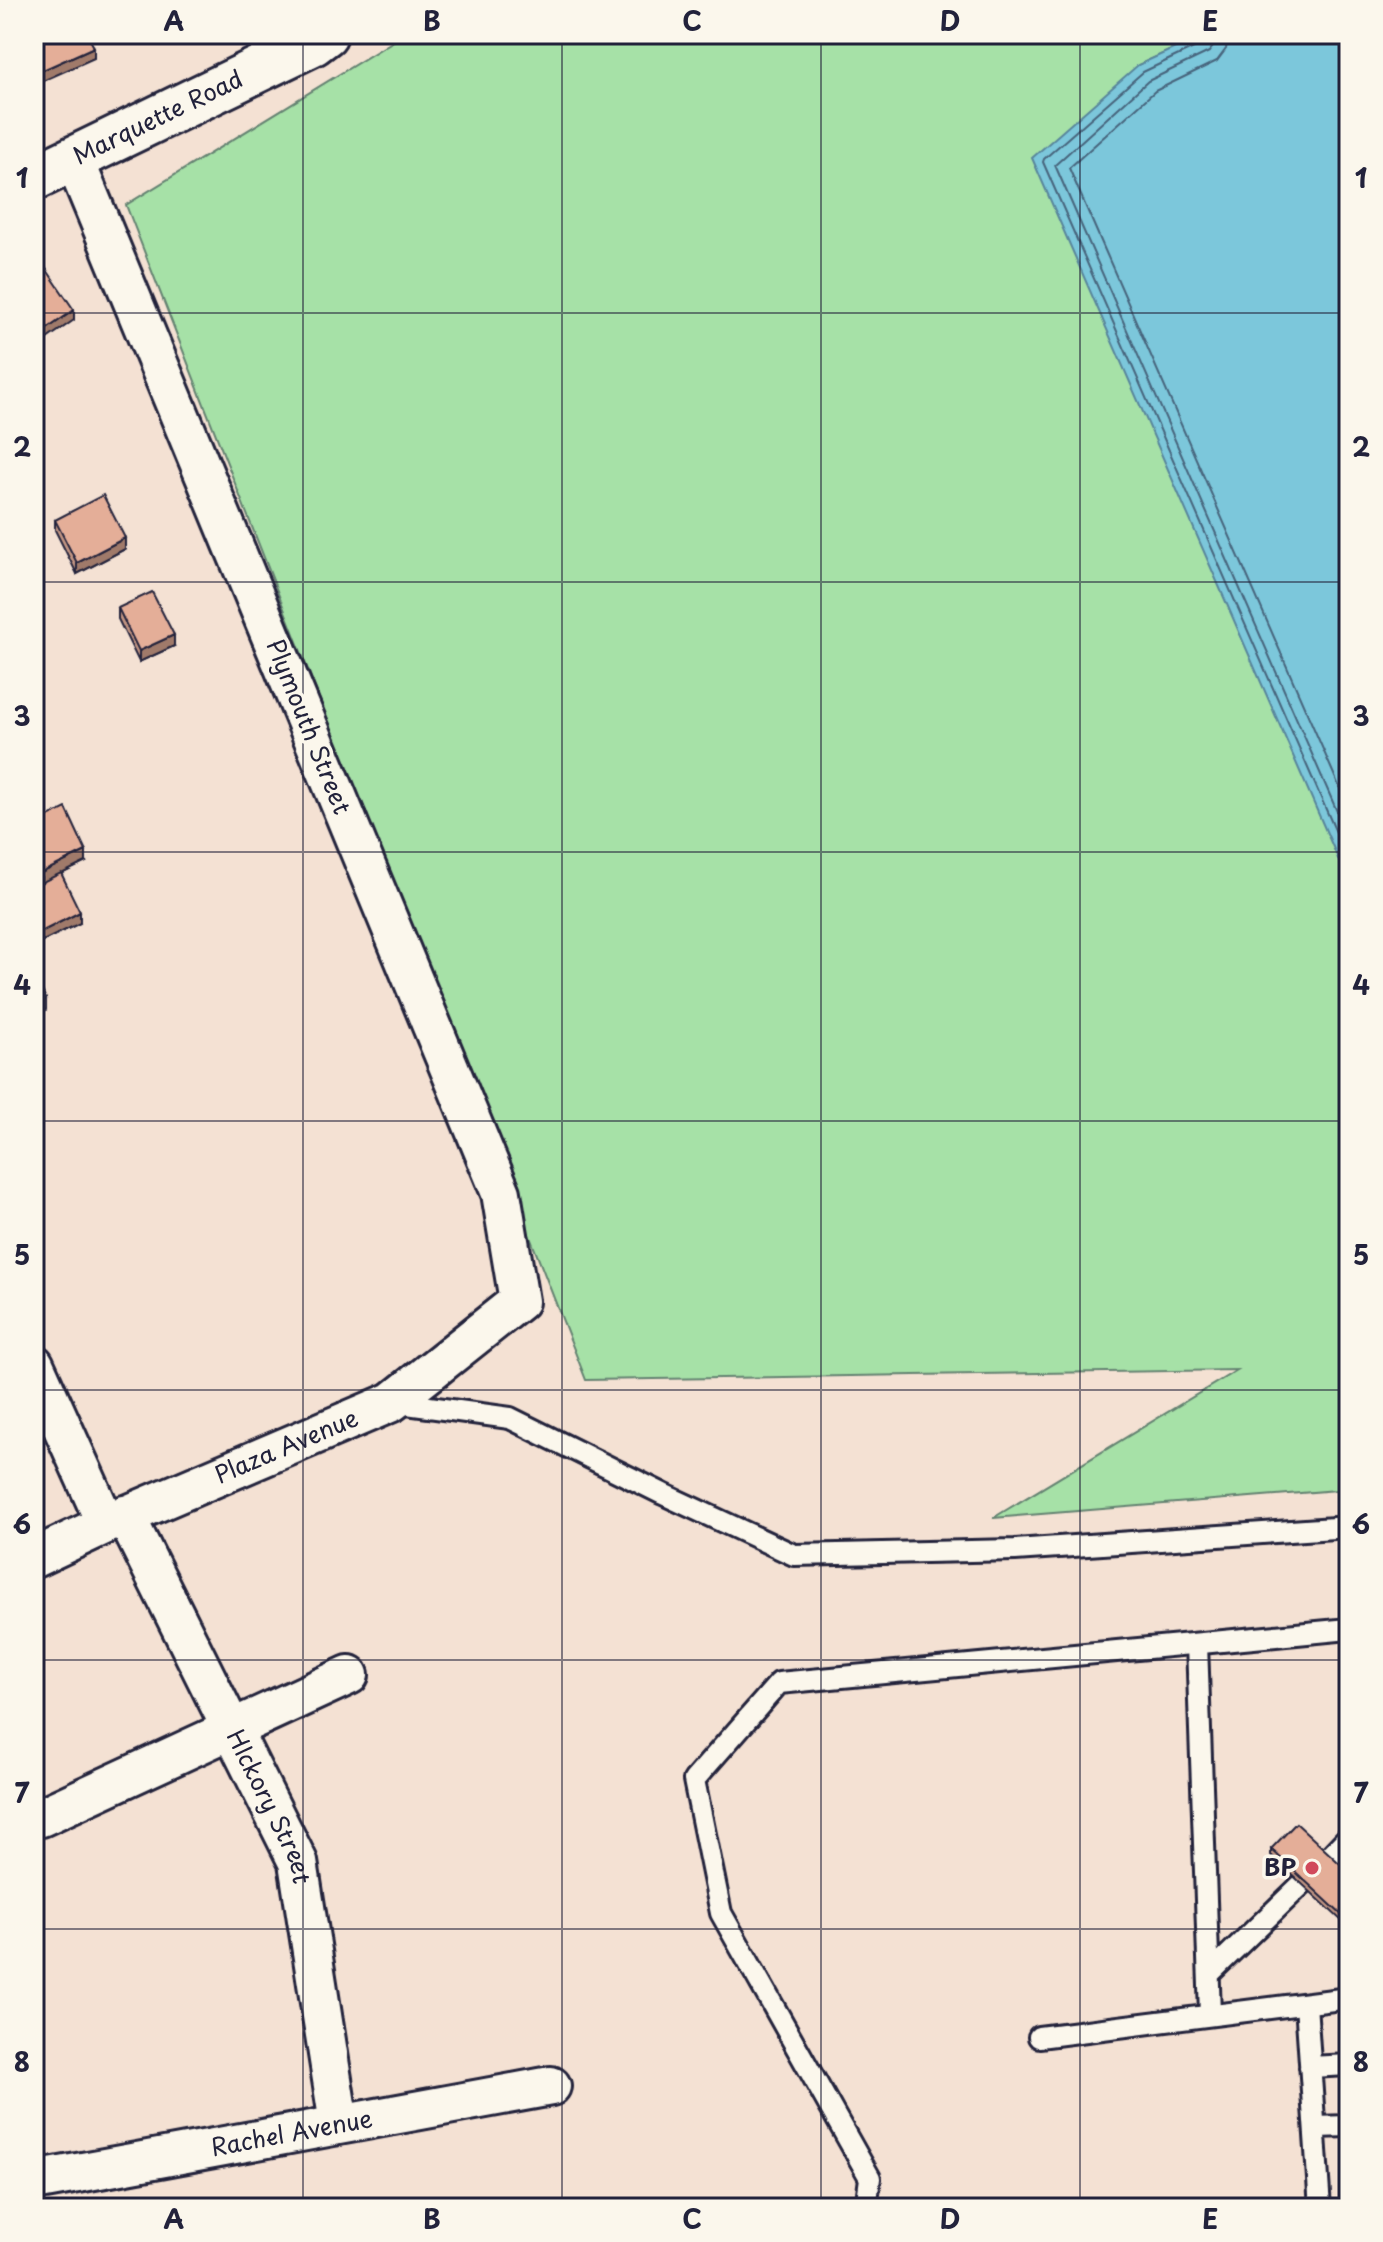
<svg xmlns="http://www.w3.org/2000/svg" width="1383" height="2242" font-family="'Playpen Sans',sans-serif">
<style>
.green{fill:#a6e1a7;stroke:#648271;stroke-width:2}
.water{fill:#7cc7db;stroke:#58859b;stroke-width:2}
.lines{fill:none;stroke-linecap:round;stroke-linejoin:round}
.shore{stroke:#46647b;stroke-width:2}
.service-casing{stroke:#22223b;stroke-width:26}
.minor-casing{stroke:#22223b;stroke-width:44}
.tertiary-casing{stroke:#22223b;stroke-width:50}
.service{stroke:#fbf7ec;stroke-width:20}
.minor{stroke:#fbf7ec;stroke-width:38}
.tertiary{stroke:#fbf7ec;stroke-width:44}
.wall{fill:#c49683;stroke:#22223b;stroke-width:2}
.shaded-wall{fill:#a07a6a;stroke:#22223b;stroke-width:2}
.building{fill:#e4ae98;stroke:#22223b;stroke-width:2}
.grid{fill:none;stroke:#22223b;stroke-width:2;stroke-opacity:0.55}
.poi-dot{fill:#d1495b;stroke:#fbf7ec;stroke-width:3}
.labels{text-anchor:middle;stroke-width:7;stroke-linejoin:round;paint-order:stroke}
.street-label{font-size:24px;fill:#22223b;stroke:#fbf7ec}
.poi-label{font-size:24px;font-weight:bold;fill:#22223b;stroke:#fbf7ec;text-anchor:end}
.neatline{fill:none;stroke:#22223b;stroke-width:3}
.grid-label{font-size:26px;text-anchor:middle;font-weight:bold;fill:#22223b}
</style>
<rect width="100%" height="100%" fill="#f4e1d3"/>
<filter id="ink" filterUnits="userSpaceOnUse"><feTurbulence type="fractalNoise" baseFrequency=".0125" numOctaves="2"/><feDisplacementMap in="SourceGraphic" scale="16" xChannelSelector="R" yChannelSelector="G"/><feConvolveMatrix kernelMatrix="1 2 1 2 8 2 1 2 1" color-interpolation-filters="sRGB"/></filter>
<g filter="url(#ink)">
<path class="green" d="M401,34H1206L1138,65L1343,870L1349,871V1489L993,1518L1237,1370L586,1380L126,205L395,40Z"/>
<path class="water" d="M1206,34H1349V871L1343,870L1032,158L1138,65Z"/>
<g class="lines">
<path class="shore" d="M1206,34L1202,44L1143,72L1044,159L1043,162L1349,862
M1216,34L1215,44L1209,52L1148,81L1055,165L1349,839
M1228,34L1226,49L1217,61L1155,91L1069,168L1349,809"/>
<defs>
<path id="service" d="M392,1402L510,1418L663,1494L794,1555L1015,1550L1349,1527
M1197,1644L1210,2014
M1328,1858L1349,1836
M1209,1974L1302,1884
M1306,2004L1320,2208
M1039,2037L1349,1998
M1310,2067L1349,2065
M1315,2127L1349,2126
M866,2208L870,2178L721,1913L694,1780L779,1683L1349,1629"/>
<g id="minor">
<path d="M34,1364L106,1524"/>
<path id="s1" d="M125,1515L298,1862L339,2124"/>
<path id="s2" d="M34,1558L106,1524L392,1402L519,1301L501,1193L74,159"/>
<path d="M41,1817L349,1675"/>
<path id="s3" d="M34,2181L551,2086"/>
</g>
<g id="tertiary">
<path id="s4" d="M34,178L313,43L325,34"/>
</g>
</defs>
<use href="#service" class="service-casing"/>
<use href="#minor" class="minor-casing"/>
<use href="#tertiary" class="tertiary-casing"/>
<use href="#service" class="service"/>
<use href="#minor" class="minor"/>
<use href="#tertiary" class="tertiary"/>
</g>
<path class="wall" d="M55,520L125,549L77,574L55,530Z
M118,608L174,646L139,662L118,619Z
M34,824L86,862L61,874L80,923L35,945L34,886L41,883L34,870Z
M1271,1849L1349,1872L1344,1923L1271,1855Z"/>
<path class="shaded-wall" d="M129,34H145L129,41Z
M94,47V58L34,85V74Z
M74,310V320L34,348V338Z
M125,538V549L77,574V563Z
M174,635V646L139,662V651Z
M86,851V862L41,884V873Z
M80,912V923L35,945V935Z
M46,999V1010L34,1016V1005Z
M1349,1912V1918L1344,1923V1917Z"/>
<path class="building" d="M34,34H87L94,47L34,74Z
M34,251L74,310L34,338Z
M103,495L125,538L77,563L55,520Z
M152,592L174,635L139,651L118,608Z
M66,808L86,851L41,873L34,859V824Z
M61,873L80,912L35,935L34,886Z
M34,973L46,999L34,1005Z
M1296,1823L1349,1872V1912L1344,1917L1271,1849Z"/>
</g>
<path class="grid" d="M303,34V2208M562,34V2208M821,34V2208M1080,34V2208M34,313H1349M34,582H1349M34,852H1349M34,1121H1349M34,1390H1349M34,1660H1349M34,1929H1349"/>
<circle class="poi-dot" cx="1312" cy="1868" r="8"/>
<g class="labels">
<g class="street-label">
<text dy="8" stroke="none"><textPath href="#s4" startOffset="138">Marquette Road</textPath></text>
<text transform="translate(308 727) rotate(68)" y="8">Plymouth Street</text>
<text dy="8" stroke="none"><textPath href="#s2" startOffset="276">Plaza Avenue</textPath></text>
<text dy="8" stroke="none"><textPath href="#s1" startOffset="326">HIckory Street</textPath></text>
<text dy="8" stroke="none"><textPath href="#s3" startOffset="262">Rachel Avenue</textPath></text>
</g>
<g class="poi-label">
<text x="1296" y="1876">BP</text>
</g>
</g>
<rect width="1383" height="2242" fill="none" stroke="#fbf7ec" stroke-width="88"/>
<rect x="44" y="44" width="1295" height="2154" class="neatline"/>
<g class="grid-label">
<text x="174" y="31">A</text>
<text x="432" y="31">B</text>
<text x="692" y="31">C</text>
<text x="950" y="31">D</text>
<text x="1210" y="31">E</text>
<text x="22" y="188">1</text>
<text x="1361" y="188">1</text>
<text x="22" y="457">2</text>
<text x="1361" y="457">2</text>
<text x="22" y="726">3</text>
<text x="1361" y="726">3</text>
<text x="22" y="995">4</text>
<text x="1361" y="995">4</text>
<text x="22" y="1265">5</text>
<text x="1361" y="1265">5</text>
<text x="22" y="1534">6</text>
<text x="1361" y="1534">6</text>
<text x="22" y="1803">7</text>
<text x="1361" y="1803">7</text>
<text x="22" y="2072">8</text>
<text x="1361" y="2072">8</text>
<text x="174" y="2229">A</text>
<text x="432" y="2229">B</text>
<text x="692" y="2229">C</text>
<text x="950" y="2229">D</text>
<text x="1210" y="2229">E</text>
</g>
</svg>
